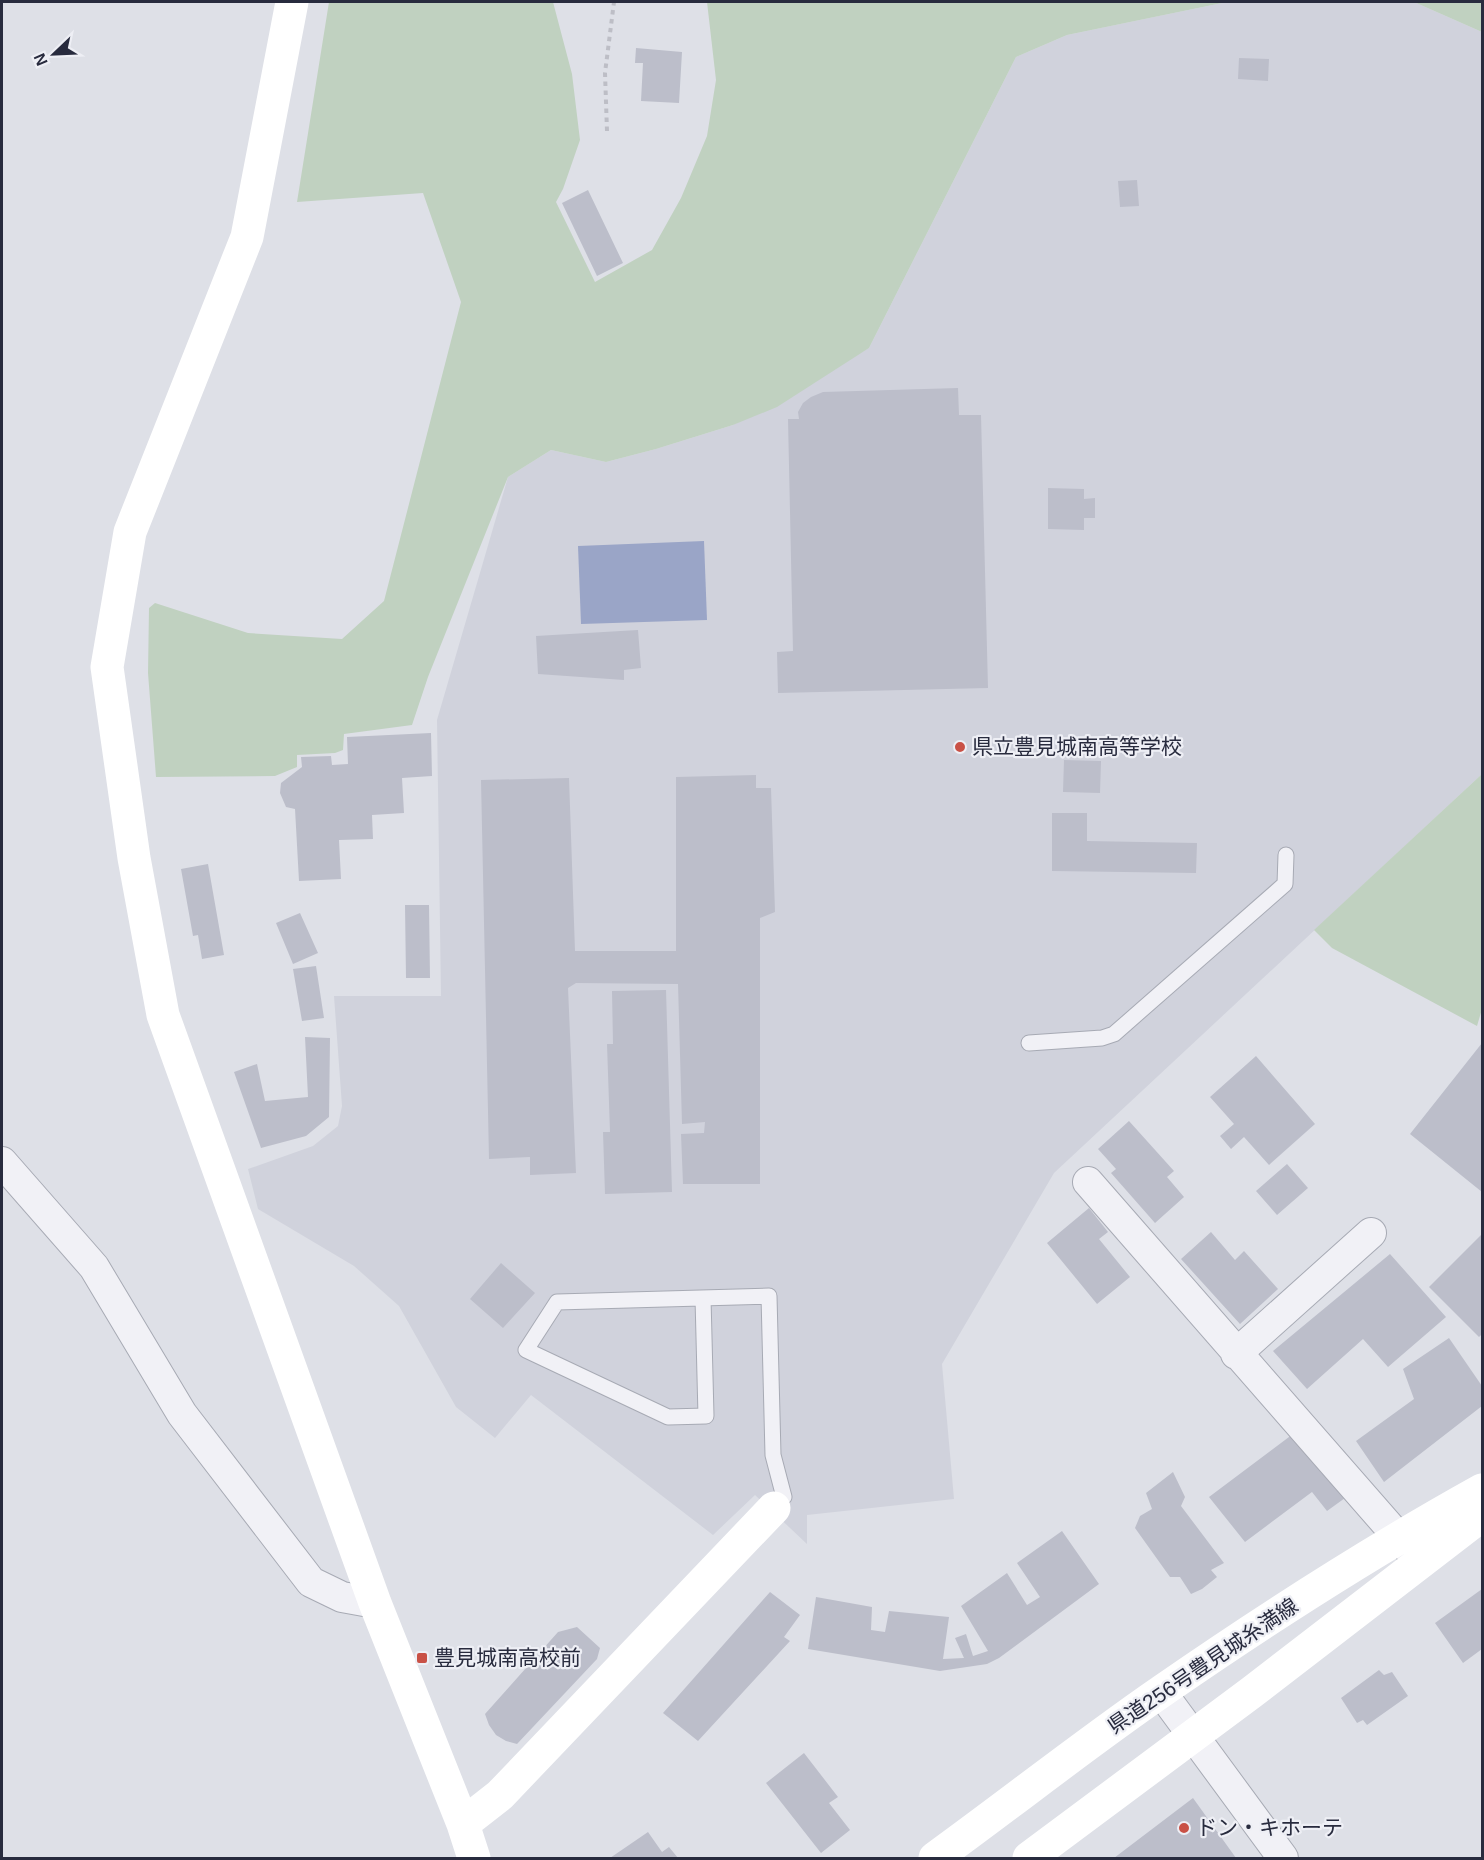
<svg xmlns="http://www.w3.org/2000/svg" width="1484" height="1860" font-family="Arial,'Noto Sans JP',sans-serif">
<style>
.built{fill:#d0d2dc}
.green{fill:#c0d1c0}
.water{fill:#9aa5c7}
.building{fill:#bcbeca}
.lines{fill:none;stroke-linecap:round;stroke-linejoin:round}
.lane-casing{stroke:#a7aab4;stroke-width:17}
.street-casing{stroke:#a7aab4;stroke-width:32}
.path{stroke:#bdbec6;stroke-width:4;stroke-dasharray:4.5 4.5;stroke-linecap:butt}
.lane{stroke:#f1f1f6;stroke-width:15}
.street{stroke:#f1f1f6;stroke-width:30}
.secondary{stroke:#fff;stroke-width:33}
.poi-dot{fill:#c95146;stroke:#eeeff5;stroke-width:2}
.labels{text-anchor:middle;stroke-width:4.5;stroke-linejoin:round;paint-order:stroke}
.poi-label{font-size:21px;fill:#282b3e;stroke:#eeeff5;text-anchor:start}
.street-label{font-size:21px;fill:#282b3e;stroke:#eeeff5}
</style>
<rect width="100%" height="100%" fill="#dee0e7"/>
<path class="built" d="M1227,2H1414L1482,32V774L1054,1173L942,1364L954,1499L807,1515V1544L755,1495L713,1535L531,1395L495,1438L456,1407L399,1306L354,1266L258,1209L248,1169L313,1146L338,1126L342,1106L334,996H441L437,720L508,477L551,450L606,462L656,449L733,425L869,348L1016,57L1067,35Z"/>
<path class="green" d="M329,2H553L572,74L580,140L563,189L556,202L595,282L652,250L681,198L707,136L716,80L707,2H1227L1067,35L1016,57L869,348L777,407L733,425L656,449L606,462L551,450L508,477L428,677L412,725L344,734L343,750L335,753L297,755V767L275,776L156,777L148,673L149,608L155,603L248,633L342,639L384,601L461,302L423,193L297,202Z
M1414,2H1482V32Z
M1482,774V1009L1477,1026L1332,948L1314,930Z"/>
<path class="water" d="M704,541L707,620L581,624L578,546Z"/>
<path class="building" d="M636,48L682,52L679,103L641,101L643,63H635Z
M1239,58L1269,59L1268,81L1238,79Z
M1137,180L1139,206L1120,207L1118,181Z
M588,190L623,263L597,276L562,203Z
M958,388L959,415H981L988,688L778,693L777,652L793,651L788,419H799L798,412L803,403L811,397L823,392Z
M1048,488L1084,489V499L1095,498V518H1084V530L1048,529Z
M638,630L641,668L624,670V680L538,674L536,636Z
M431,733L432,776L402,778L404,813L372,815L373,839L339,840L341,879L299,881L295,809L286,807L280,793L281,783L302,767L301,757L331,756L332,765L348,764L347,737Z
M1064,760L1101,761L1100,793L1063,792Z
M756,775V788H771L775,912L760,918V1184H683L681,1134L704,1133L705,1122L682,1124L678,984L576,983L568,988L576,1173L530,1175V1157L489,1159L481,780L569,778L575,951H676V777Z
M1052,813H1087V841L1197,843L1196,873L1052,871Z
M208,864L224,955L202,959L198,935L193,936L181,869Z
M405,905H429L430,978H406Z
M300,913L318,953L293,964L276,923Z
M316,966L324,1018L302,1021L293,969Z
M666,990L672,1192L605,1194L603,1132H610L607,1044H613L612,991Z
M305,1037L330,1038L329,1117L306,1136L261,1148L234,1072L257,1064L265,1101L308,1097Z
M1482,1043V1192L1410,1134Z
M1256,1056L1315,1124L1269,1165L1244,1137L1231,1149L1220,1136L1234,1124L1210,1097Z
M1129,1121L1174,1171L1167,1177L1184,1197L1155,1223L1111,1173L1116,1169L1098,1149Z
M1287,1164L1308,1188L1277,1215L1256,1191Z
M1089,1208L1108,1232L1099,1239L1130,1277L1097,1304L1047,1243Z
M1211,1232L1235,1260L1244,1251L1278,1289L1240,1324L1181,1259Z
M1482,1234V1334L1479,1337L1429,1287Z
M1390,1254L1446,1317L1388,1367L1363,1339L1307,1389L1273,1351Z
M501,1263L535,1293L503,1328L470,1299Z
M1449,1338L1482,1386V1406L1384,1482L1356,1441L1414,1399L1403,1369Z
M1293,1434L1345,1498L1327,1511L1312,1492L1245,1542L1209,1497Z
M1173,1472L1185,1497L1181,1506L1224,1563L1211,1570L1217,1577L1202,1589L1191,1594L1180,1577H1170L1135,1528L1140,1516L1152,1509L1146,1493Z
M1062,1531L1099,1584L999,1658L987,1664L940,1671L808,1649L816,1597L872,1607L871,1630L885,1632L889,1611L949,1617L943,1659L964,1658L955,1638L966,1634L973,1656L988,1651L961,1606L1007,1573L1027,1605L1040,1597L1017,1563Z
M1482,1589V1649L1463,1663L1435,1623Z
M770,1592L800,1615L784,1637L790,1641L698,1741L663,1713Z
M577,1627L600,1648L597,1659L517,1744L506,1741L496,1735L489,1725L485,1714L558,1632Z
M1379,1670L1384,1675L1392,1672L1408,1696L1367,1725L1363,1720L1357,1723L1341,1698Z
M804,1753L838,1797L829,1803L850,1830L821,1853L766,1783Z
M1193,1798L1236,1858H1114Z
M648,1832L662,1852L669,1847L678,1858H610Z"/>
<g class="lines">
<defs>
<path id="lane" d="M1029,1043L1102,1038L1114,1034L1285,884L1286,855
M703,1298L706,1416L668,1417L526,1350L557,1302L769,1296L773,1455L784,1497"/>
<path id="street" d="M2,1162L94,1267L182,1414L311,1582L342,1597L375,1603
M1088,1182L1414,1555
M1236,1354L1371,1233
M1161,1692L1283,1858"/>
</defs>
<use href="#lane" class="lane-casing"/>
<use href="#street" class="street-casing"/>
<path class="path" d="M607,131L605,73L614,2"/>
<use href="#lane" class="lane"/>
<use href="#street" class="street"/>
<path class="secondary" d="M292,2L247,237L130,532L107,667L134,858L163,1015L375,1603L463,1824L474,1858
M463,1824L500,1795L774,1508
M935,1858C1011,1803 1085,1744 1162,1691C1266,1619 1372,1551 1482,1490
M1029,1858L1252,1692L1482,1515"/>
</g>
<g class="poi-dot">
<circle cx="960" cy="747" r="6"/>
<rect x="416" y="1652" width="12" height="12" rx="3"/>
<circle cx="1184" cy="1828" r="6"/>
</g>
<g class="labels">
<g class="poi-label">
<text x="972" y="754">県立豊見城南高等学校</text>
<text x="434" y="1665">豊見城南高校前</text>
<text x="1196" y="1835">ドン・キホーテ</text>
</g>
<g class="street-label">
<text transform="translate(1203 1666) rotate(-34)" y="7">県道256号豊見城糸満線</text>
</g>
</g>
<rect width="1484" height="1860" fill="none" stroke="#282b3e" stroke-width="6"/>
<g transform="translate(54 54) rotate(247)" stroke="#eeeff5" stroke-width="4.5" paint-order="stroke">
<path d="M0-4.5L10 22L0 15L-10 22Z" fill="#282b3e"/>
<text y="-9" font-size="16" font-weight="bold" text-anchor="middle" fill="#282b3e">N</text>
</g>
</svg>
